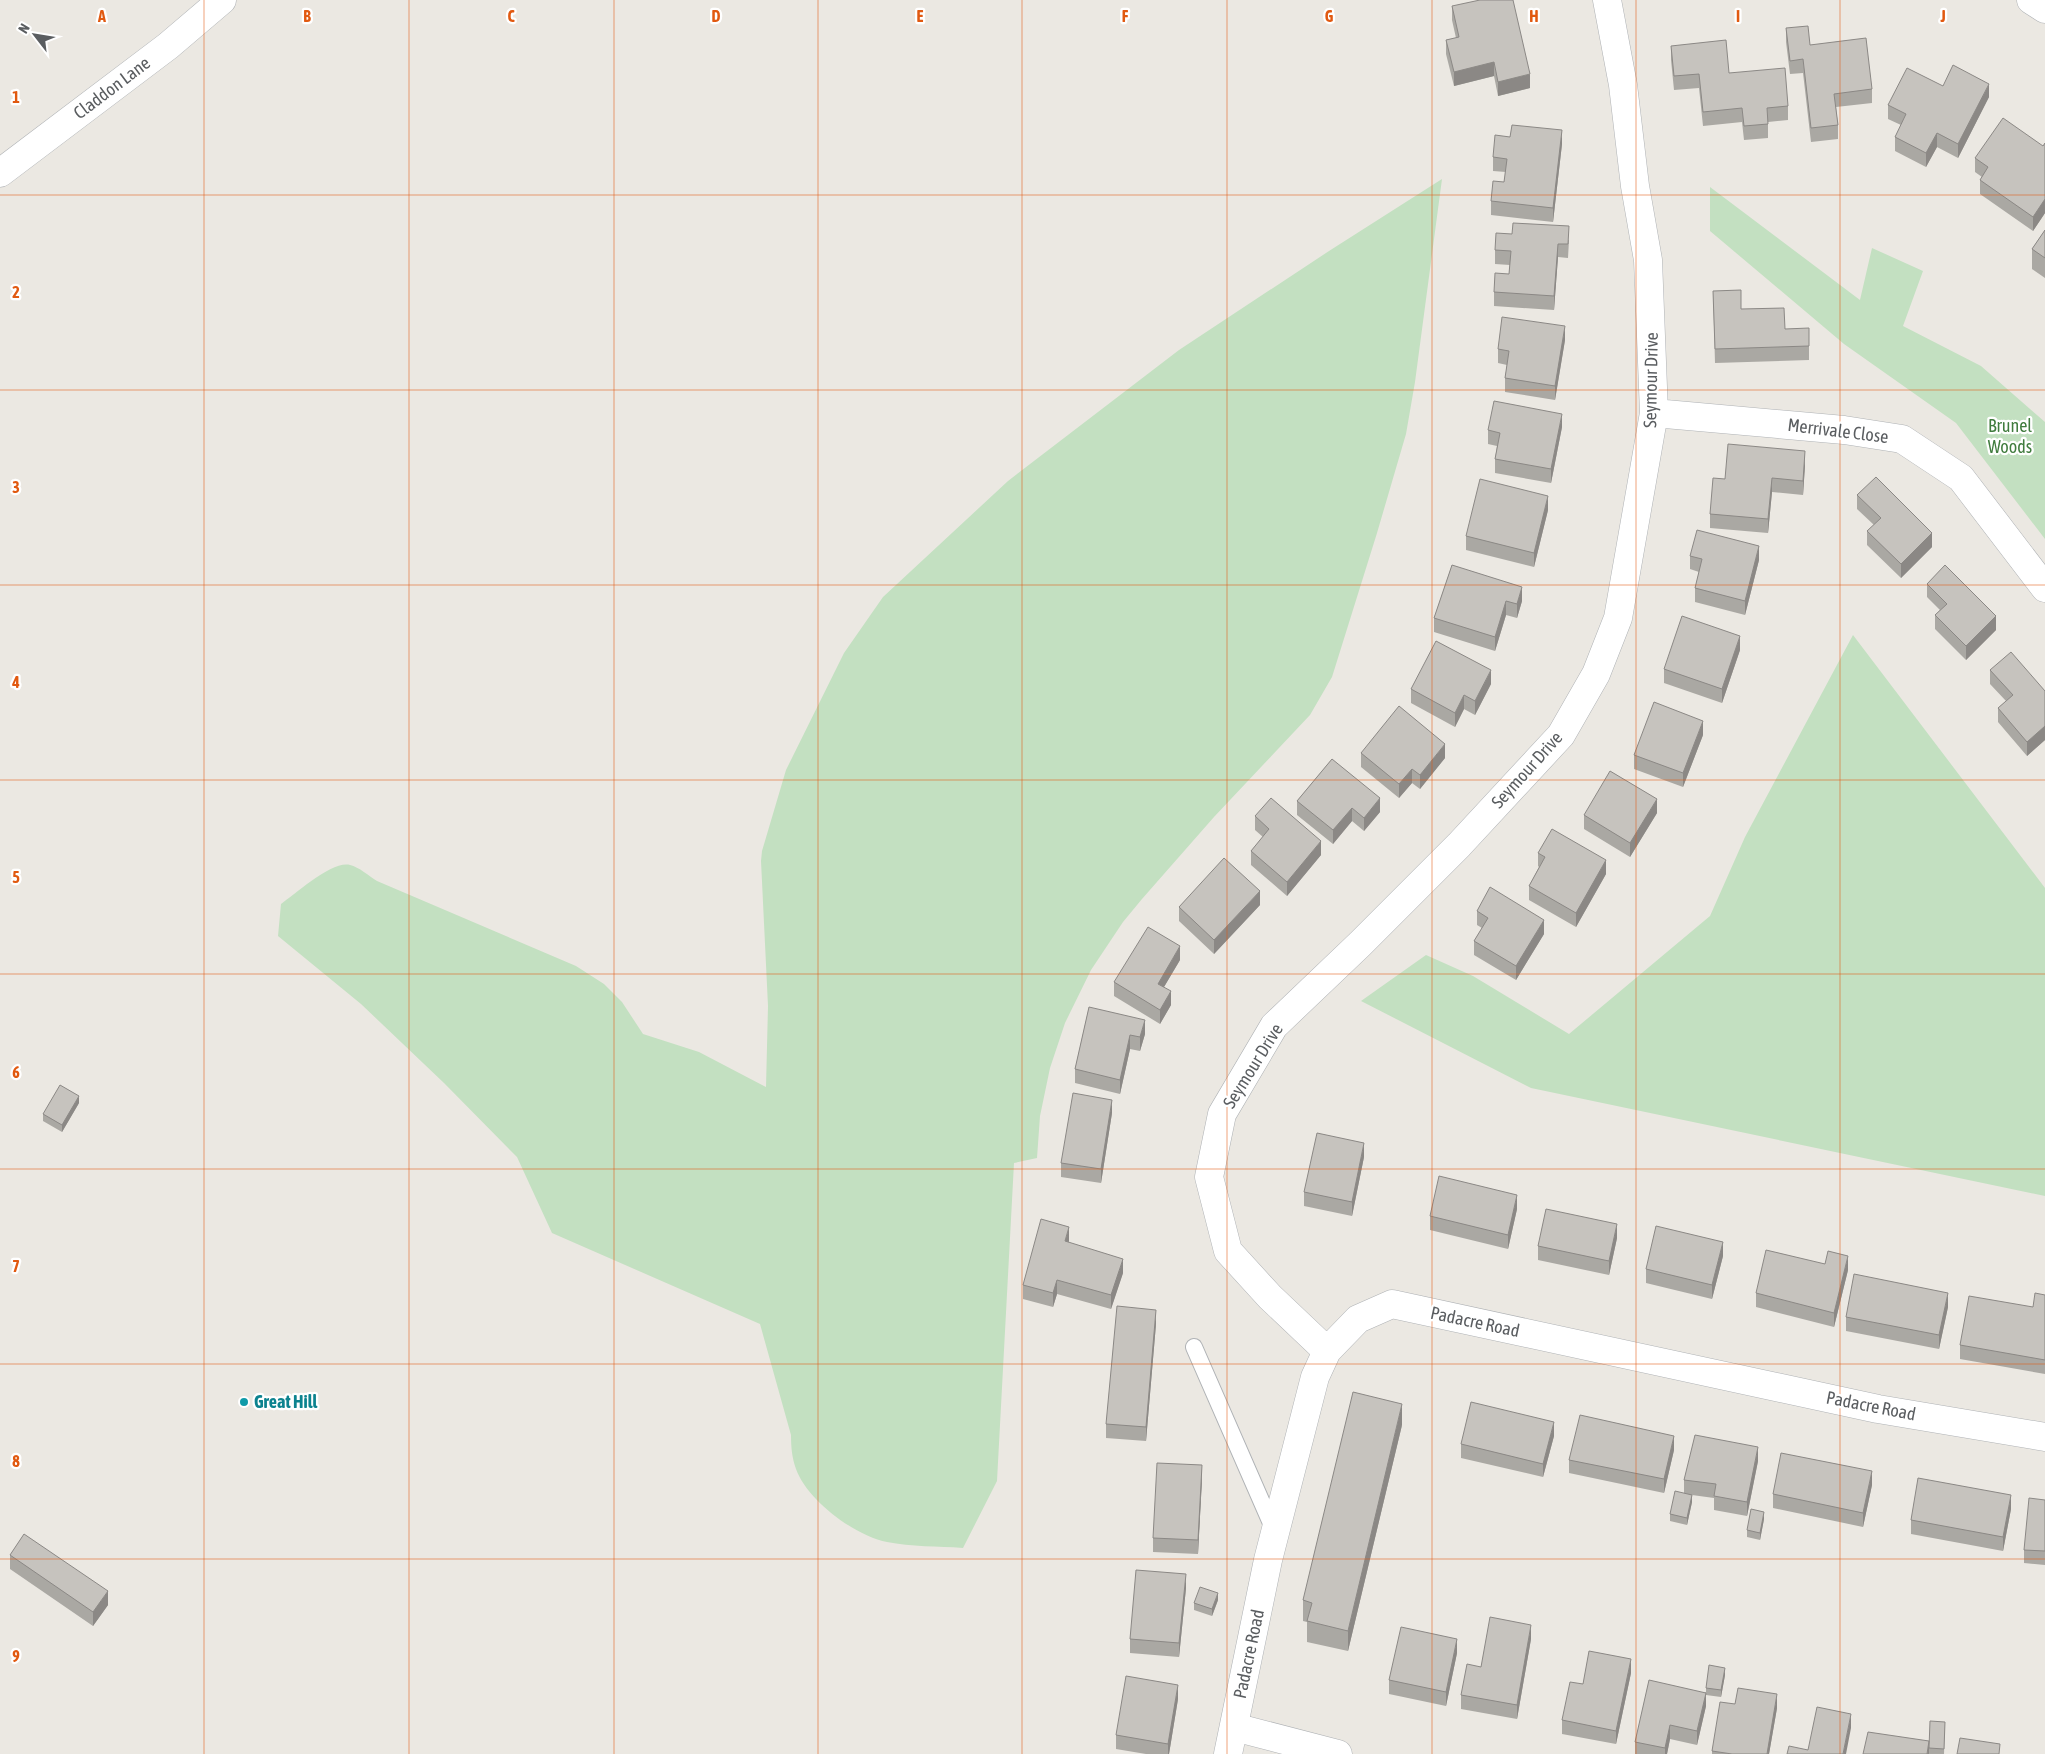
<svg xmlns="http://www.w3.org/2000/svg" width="2045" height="1754" font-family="'Asap Condensed',sans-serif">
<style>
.green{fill:#c3e0c1}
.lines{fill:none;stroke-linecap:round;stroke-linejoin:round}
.lane-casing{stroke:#afb2b5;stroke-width:18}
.street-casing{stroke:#afb2b5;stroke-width:29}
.lane{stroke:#fff;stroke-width:16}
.street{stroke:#fff;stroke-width:28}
.wall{fill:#aaa8a3}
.shaded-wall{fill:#8b8885}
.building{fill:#c6c3be;stroke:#8b8885}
.grid{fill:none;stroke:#e15910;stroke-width:1;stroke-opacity:0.55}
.culture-dot{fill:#0f9aa8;stroke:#fff;stroke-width:2}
.labels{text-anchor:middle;stroke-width:4.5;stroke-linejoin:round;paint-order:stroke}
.street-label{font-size:18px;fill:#5a5d60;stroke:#fff}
.park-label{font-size:18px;fill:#407c3e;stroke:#fff}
.culture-label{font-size:18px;font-weight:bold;fill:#0d838f;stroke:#fff;text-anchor:start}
.grid-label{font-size:16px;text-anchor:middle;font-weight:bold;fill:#e15910;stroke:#fff;stroke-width:4.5;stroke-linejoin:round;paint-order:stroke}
</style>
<rect width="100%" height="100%" fill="#ebe8e2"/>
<path class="green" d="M1442,179L1415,382L1406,434L1377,533L1332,677L1310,715L1214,817L1142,899L1123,922L1091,970L1065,1023L1050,1068L1040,1116L1037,1158L1014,1163L997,1481L963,1548C938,1546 911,1547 887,1542C855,1536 807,1500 796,1469C792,1458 791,1447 791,1435L760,1324L552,1233L517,1157L444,1083L361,1004L278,936L281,904C295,894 333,860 350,865C359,867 369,876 377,881L576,966L604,984L622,1002L643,1034L699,1052L766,1087L768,1006L761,861L762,851L786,770L844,653L883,597L1008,481L1179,350L1329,251Z
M1710,187L1860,300L1872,248L1923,271L1903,326L1981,366L2045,422V539L1956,423L1844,344L1710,231Z
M1853,635L2045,888V1196L1531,1088L1361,1001L1426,955L1473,976L1569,1034L1710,916L1745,837Z"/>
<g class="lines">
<defs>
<path id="lane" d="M1194,1347L1274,1530"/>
<path id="street" d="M2031,0L2045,9
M0,173L168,46L222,0
M1654,413L1844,430L1902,439L1961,478L2045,588
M1327,1351L1270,1297L1228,1251L1209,1177L1222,1114L1274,1026L1360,944L1459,845L1561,735L1596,674L1618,618L1654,413L1648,260L1635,186L1623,85L1607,0
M1234,1727L1338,1754
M1228,1754L1268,1560L1315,1377L1327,1351L1358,1319L1392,1304L1878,1409L2045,1437"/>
</defs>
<use href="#lane" class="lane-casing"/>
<use href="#street" class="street-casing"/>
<use href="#lane" class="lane"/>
<use href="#street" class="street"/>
</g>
<path class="wall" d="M1452,6L1530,88L1498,96L1494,76L1454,86L1446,54V40L1456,38L1452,20Z
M1786,28L1872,89V103L1836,107L1838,125V139L1811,142L1803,73L1790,74L1786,42Z
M1671,46L1729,73L1788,106V120L1768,122V138L1744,140L1742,122L1703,126L1699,88L1674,90L1671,60Z
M1943,86L1989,97L1958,158L1937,147L1926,167L1895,151V137L1901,125L1888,119V105Z
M1510,137L1562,144L1553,222L1491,215V201L1504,182L1506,172L1493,171V157Z
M2045,143V213L2033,231L1980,194V180L1982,177L1975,172V158L2043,146Z
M2045,230V278L2032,269V249Z
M1569,240L1568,258L1558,257L1554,310L1494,306V292L1509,274L1510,265L1495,264V250Z
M1713,291L1741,309L1785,329L1809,346V360L1715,363Z
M1565,340L1555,400L1505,392V378L1507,365L1498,363V349Z
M1562,427L1551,483L1495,473V459L1497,446L1488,444V430Z
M1805,465L1803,495L1772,492L1768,533L1710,528V514L1725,479Z
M1857,495L1932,547L1901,578L1867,545V531L1874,525L1857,509Z
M1548,510L1534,567L1466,550V536Z
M1690,556L1759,560L1745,615L1695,602V588L1699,572L1690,569Z
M1452,565L1522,601L1517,618L1506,615L1495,651L1434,632V618Z
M1927,584L1996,630L1966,660L1935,629V615L1940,610L1927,597Z
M1740,650L1722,703L1664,683V669Z
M1990,670L2045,691V740L2027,756L1998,722V708L2006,701L1990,684Z
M1491,684L1475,715L1464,709L1455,727L1411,703V689Z
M1703,735L1683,787L1634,769V755Z
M1361,753L1445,758L1420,789L1412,783L1399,798L1361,767Z
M1332,759L1380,812L1364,831L1352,821L1333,844L1297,815V801Z
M1657,813L1630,857L1584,829V815Z
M1255,816L1321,855L1287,896L1251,865V851L1263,837L1255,830Z
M1538,853L1606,874L1576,927L1529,900V886L1539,867L1538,866Z
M1260,905L1214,954L1179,921V907Z
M1477,911L1544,934L1516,980L1474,955V941L1482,928L1477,925Z
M1180,960L1164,987L1171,1005L1160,1024L1114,996V982Z
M1089,1007L1145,1034L1140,1051L1130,1049L1120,1094L1075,1083V1069Z
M79,1103L62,1132L43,1121V1114Z
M1112,1113L1101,1183L1061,1177V1163Z
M1364,1157L1352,1216L1304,1206V1192Z
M1517,1209L1508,1249L1430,1230V1216Z
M1617,1238L1609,1275L1538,1260V1246Z
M1069,1241L1068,1242L1123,1273L1111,1309L1057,1294L1053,1307L1023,1299V1285Z
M1723,1256L1712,1299L1646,1283V1269Z
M1848,1270L1834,1327L1756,1307V1293Z
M2045,1295V1374L1960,1359V1345L2033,1307Z
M1948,1307L1939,1349L1846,1331V1317Z
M1156,1324L1146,1441L1106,1438V1424Z
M1402,1425L1348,1651L1307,1642V1622L1303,1621V1600Z
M1554,1436L1543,1477L1461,1458V1444Z
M1674,1450L1664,1493L1569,1473V1460Z
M1758,1461L1747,1516L1714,1510V1498L1692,1495V1502L1687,1525L1670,1521V1514L1684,1493V1480Z
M1202,1479L1198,1554L1153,1552V1538Z
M1872,1485L1863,1527L1773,1508V1494Z
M2045,1500V1565L2024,1563V1550Z
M2011,1509L2003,1551L1911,1534V1520Z
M1764,1519L1760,1540L1747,1537V1530Z
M10,1555L108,1605L93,1626L10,1569Z
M1186,1588L1179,1657L1130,1653V1639Z
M1218,1600L1212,1616L1194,1610V1603Z
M1531,1639L1517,1719L1461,1709V1695L1481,1667Z
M1457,1653L1446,1706L1389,1694V1680Z
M1631,1673L1616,1744L1562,1734V1720L1583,1684Z
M1725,1675L1721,1697L1706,1695V1706L1697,1745L1670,1739L1667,1754H1635V1742L1706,1692V1688Z
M1178,1699L1169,1754H1146L1116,1749V1735Z
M1735,1704L1777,1708L1769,1754H1712V1751Z
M1945,1722L1944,1754H1929V1748Z"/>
<path class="shaded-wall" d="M1494,62V76L1454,86V72Z
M1530,74V88L1498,96V82Z
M1989,84V97L1958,158V144Z
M1562,130V144L1553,222V208Z
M1937,133V147L1926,167V153Z
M2045,199V213L2033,231V217Z
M1558,244V257L1554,310V296Z
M1565,326V340L1555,400V386Z
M1562,414V427L1551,483V469Z
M1805,451V465L1803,495V481Z
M1772,478V492L1768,533V519Z
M1548,496V510L1534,567V553Z
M1932,533V547L1901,578V564Z
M1759,546V560L1745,615V601Z
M1522,587V601L1517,618V604Z
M1506,601V615L1495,651V637Z
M1996,616V630L1966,660V646Z
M1740,636V650L1722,703V689Z
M1491,670V684L1475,715V701Z
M1464,695V709L1455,727V713Z
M1703,721V735L1683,787V773Z
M2045,726V740L2027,756V742Z
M1445,744V758L1420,789V775Z
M1412,769V783L1399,798V784Z
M1380,798V812L1364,831V818Z
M1657,799V813L1630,857V843Z
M1352,808V821L1333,844V830Z
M1321,841V855L1287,896V882Z
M1606,860V874L1576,927V913Z
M1260,891V905L1214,954V940Z
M1544,920V934L1516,980V966Z
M1180,946V960L1158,997V984Z
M1171,991V1005L1160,1024V1010Z
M1145,1020V1034L1140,1051V1037Z
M1130,1035V1049L1120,1094V1080Z
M79,1096V1103L62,1132V1125Z
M1112,1100V1113L1101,1183V1169Z
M1364,1143V1157L1352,1216V1202Z
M1517,1195V1209L1508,1249V1235Z
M1617,1224V1238L1609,1275V1261Z
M1069,1227V1241L1065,1255V1241Z
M1723,1242V1256L1712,1299V1285Z
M1848,1256V1270L1834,1327V1313Z
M1123,1259V1273L1111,1309V1295Z
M1057,1280V1294L1053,1307V1293Z
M1948,1293V1307L1939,1349V1335Z
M1156,1310V1324L1146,1441V1427Z
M1402,1404V1425L1348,1651V1631Z
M1554,1422V1436L1543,1477V1464Z
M1674,1436V1450L1664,1493V1479Z
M1758,1447V1461L1747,1516V1502Z
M1202,1465V1479L1198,1554V1540Z
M1872,1471V1485L1863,1527V1513Z
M1692,1495V1502L1687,1525V1518Z
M2011,1495V1509L2003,1551V1537Z
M1764,1512V1519L1760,1540V1533Z
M1186,1574V1588L1179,1657V1643Z
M108,1591V1605L93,1626V1612Z
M1218,1593V1600L1212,1616V1609Z
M1531,1625V1639L1517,1719V1705Z
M1457,1639V1653L1446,1706V1692Z
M1631,1659V1673L1616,1744V1731Z
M1725,1668V1675L1721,1697V1690Z
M1178,1685V1699L1169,1754H1168V1744Z
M1706,1693V1706L1697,1745V1731Z
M1777,1694V1708L1769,1754H1767Z
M1851,1714V1728L1846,1754H1843Z
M1670,1725V1739L1667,1754H1665V1748Z
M1929,1741V1754H1927Z"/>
<path class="building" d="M1480,0H1513L1530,74L1498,82L1494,62L1454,72L1446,40L1459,37L1452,6Z
M1808,26L1810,45L1866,38L1872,89L1834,94L1838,125L1811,128L1803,59L1790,61L1786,28Z
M1726,40L1729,73L1785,68L1788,106L1767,108L1768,124L1744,126L1742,108L1703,112L1699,74L1674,76L1671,46Z
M1953,65L1989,84L1958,144L1937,133L1926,153L1895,137L1906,114L1888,105L1907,68L1943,86Z
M2003,118L2043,146L2045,143V199L2033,217L1980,180L1988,167L1975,158Z
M1512,125L1562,130L1553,208L1491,201L1493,181L1504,182L1507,159L1493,157L1495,135L1510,137Z
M1513,223L1569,226L1568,244H1558L1554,296L1494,292L1495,273L1509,274L1511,251L1495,250L1496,233L1512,234Z
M2045,230V258L2032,249Z
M1741,290V309L1784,308L1785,329L1809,328V346L1715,349L1713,291Z
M1502,317L1565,326L1555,386L1505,378L1509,351L1498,349Z
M1494,401L1562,414L1551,469L1495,459L1500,433L1488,430Z
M1728,444L1805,451L1803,481L1772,478L1768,519L1710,514L1713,478L1725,479Z
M1876,477L1932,533L1901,564L1867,531L1881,518L1857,495Z
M1480,479L1548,496L1534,553L1466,536Z
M1697,530L1759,546L1745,601L1695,588L1702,559L1690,556Z
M1452,565L1522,587L1517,604L1506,601L1495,637L1434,618Z
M1945,565L1996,616L1966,646L1935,615L1947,604L1927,584Z
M1682,616L1740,636L1722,689L1664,669Z
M1436,641L1491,670L1475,701L1464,695L1455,713L1411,689Z
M2011,652L2045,691V726L2027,742L1998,708L2013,695L1990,670Z
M1654,702L1703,721L1683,773L1634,755Z
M1399,706L1445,744L1420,775L1412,769L1399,784L1361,753Z
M1332,759L1380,798L1364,818L1352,808L1333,830L1297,801Z
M1610,771L1657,799L1630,843L1584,815Z
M1271,798L1321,841L1287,882L1251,851L1269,829L1255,816Z
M1552,829L1606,860L1576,913L1529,886L1545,857L1538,853Z
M1224,858L1260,891L1214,940L1179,907Z
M1490,887L1544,920L1516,966L1474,941L1488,918L1477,911Z
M1148,927L1180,946L1158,984L1171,991L1160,1010L1114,982Z
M1089,1007L1145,1020L1140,1037L1130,1035L1120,1080L1075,1069Z
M60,1085L79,1096L62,1125L43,1114Z
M1073,1093L1112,1100L1101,1169L1061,1163Z
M1317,1133L1364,1143L1352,1202L1304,1192Z
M1439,1176L1517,1195L1508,1235L1430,1216Z
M1546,1209L1617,1224L1609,1261L1538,1246Z
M1041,1219L1069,1227L1065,1241L1123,1259L1111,1295L1057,1280L1053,1293L1023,1285Z
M1656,1226L1723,1242L1712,1285L1646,1269Z
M1766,1250L1825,1264L1828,1251L1848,1256L1834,1313L1756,1293Z
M1854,1274L1948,1293L1939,1335L1846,1317Z
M2035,1293L2045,1295V1360L1960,1345L1969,1296L2033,1307Z
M1117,1306L1156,1310L1146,1427L1106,1424Z
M1353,1392L1402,1404L1348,1631L1307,1621L1312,1603L1303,1600Z
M1471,1402L1554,1422L1543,1464L1461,1444Z
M1580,1415L1674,1436L1664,1479L1569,1460Z
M1695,1435L1758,1447L1747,1502L1714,1496L1716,1484L1684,1480Z
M1781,1453L1872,1471L1863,1513L1773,1494Z
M1157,1463L1202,1465L1198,1540L1153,1538Z
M1918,1478L2011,1495L2003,1537L1911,1520Z
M1675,1491L1692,1495L1687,1518L1670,1514Z
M2029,1498L2045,1500V1551L2024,1550Z
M1751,1509L1764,1512L1760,1533L1747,1530Z
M24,1534L108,1591L93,1612L10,1555Z
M1136,1570L1186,1574L1179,1643L1130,1639Z
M1200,1587L1218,1593L1212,1609L1194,1603Z
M1490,1617L1531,1625L1517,1705L1461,1695L1467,1664L1481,1667Z
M1401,1627L1457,1639L1446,1692L1389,1680Z
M1589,1651L1631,1659L1616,1731L1562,1720L1570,1682L1583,1684Z
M1709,1665L1725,1668L1721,1690L1706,1688Z
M1126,1676L1178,1685L1168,1744L1116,1735Z
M1649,1680L1706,1693L1697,1731L1670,1725L1665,1748L1635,1742Z
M1738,1688L1777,1694L1767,1754H1732L1712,1751L1720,1702L1735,1704Z
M1817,1707L1851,1714L1843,1754H1787L1789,1746L1808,1750Z
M1930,1721L1945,1722L1944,1749L1929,1748Z
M1868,1732L1929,1741L1927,1754H1863Z
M1960,1738L2000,1744L1999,1754H1957Z"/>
<path class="grid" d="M204,0V1754M409,0V1754M614,0V1754M818,0V1754M1022,0V1754M1227,0V1754M1432,0V1754M1636,0V1754M1840,0V1754M0,195H2045M0,390H2045M0,585H2045M0,780H2045M0,974H2045M0,1169H2045M0,1364H2045M0,1559H2045"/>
<circle class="culture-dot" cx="244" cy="1402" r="5"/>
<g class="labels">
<g class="street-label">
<text transform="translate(112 88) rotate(-37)" y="6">Claddon Lane</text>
<text transform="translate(1651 380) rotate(-89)" y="6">Seymour Drive</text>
<text transform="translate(1838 431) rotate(7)" y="6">Merrivale Close</text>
<text transform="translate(1527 770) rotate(-48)" y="6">Seymour Drive</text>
<text transform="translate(1253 1066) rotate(-58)" y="6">Seymour Drive</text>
<text transform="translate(1475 1322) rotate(12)" y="6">Padacre Road</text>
<text transform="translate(1871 1406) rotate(11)" y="6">Padacre Road</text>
<text transform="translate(1249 1654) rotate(-78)" y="6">Padacre Road</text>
</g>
<g class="park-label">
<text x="2010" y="432">Brunel<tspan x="2010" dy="21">Woods</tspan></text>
</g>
<g class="culture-label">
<text x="254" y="1408">Great Hill</text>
</g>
</g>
<g class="grid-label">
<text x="102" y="22">A</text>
<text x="307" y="22">B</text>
<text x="511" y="22">C</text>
<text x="716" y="22">D</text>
<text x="920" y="22">E</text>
<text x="1125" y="22">F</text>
<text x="1329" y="22">G</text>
<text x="1534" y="22">H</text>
<text x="1738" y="22">I</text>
<text x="1943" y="22">J</text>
<text x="16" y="103">1</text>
<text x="16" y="298">2</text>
<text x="16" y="493">3</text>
<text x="16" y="688">4</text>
<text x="16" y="883">5</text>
<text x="16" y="1078">6</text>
<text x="16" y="1272">7</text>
<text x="16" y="1467">8</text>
<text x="16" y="1662">9</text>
</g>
<g transform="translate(35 35) rotate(301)" stroke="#ffffff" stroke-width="4" paint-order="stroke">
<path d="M0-4L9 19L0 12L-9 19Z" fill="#5a5d60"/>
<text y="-8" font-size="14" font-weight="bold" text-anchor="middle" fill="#5a5d60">N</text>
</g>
</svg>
